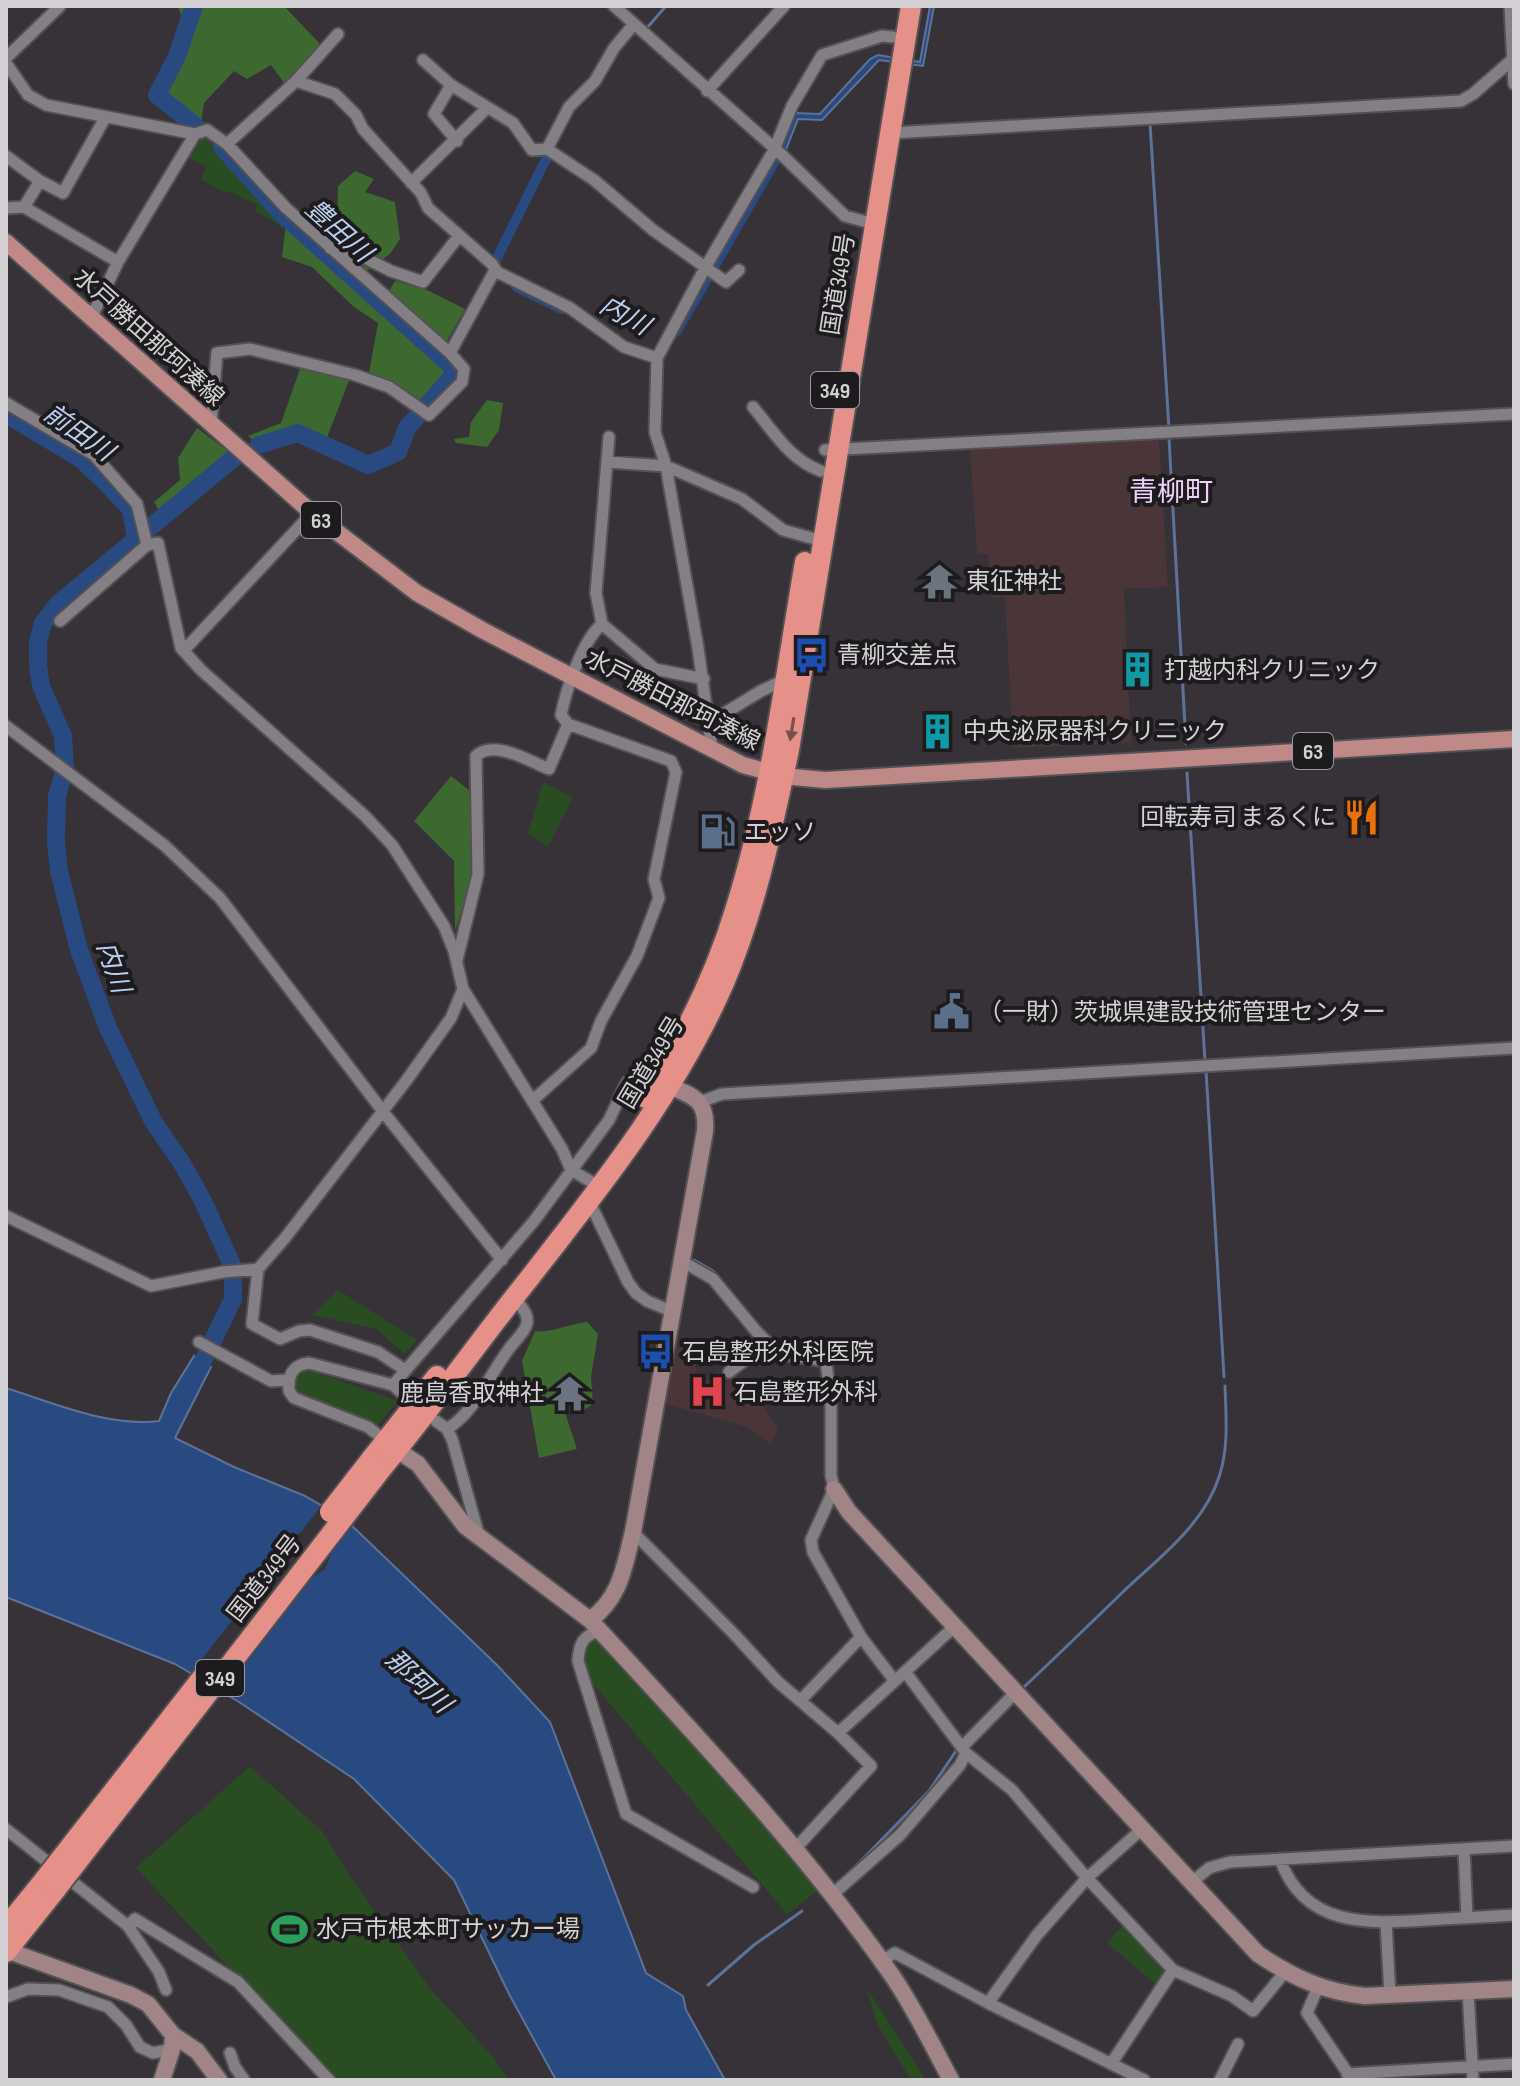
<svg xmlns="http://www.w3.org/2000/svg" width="1520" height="2086" font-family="'Sofia Sans Condensed','Noto Sans JP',sans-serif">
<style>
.medical{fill:#4a3538}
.green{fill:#2a4c22}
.forest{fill:#3d6931}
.water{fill:#294a80;stroke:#5c7299;stroke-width:2}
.pier{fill:#363237}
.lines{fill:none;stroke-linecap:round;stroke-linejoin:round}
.stream{stroke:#5c7299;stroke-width:3}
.canal{stroke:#294a80;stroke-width:10}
.river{stroke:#294a80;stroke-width:18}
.street-casing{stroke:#545155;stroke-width:15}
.secondary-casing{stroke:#545155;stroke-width:20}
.primary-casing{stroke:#545155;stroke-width:20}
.highway-casing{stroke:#545155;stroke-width:24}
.street{stroke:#847f84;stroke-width:11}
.secondary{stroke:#a18485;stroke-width:16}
.primary{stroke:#be8986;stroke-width:16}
.highway{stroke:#e59088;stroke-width:20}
.highway-bridge-casing{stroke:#545155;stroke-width:24;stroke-linecap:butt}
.highway-bridge{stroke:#e59088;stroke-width:20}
.oneway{fill:#77504d}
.labels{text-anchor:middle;stroke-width:8;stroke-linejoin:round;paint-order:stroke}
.shield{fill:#1d1b1d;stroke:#9c9a9d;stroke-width:2}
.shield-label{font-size:22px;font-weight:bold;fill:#d3d1d4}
.street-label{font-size:24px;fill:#d3d1d4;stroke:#1d1b1d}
.poi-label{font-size:24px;fill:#d3d1d4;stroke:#1d1b1d;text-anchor:start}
.water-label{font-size:26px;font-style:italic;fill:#bbd0f1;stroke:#1d1b1d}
.quarter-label{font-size:28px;fill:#efd1f7;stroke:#1d1b1d}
</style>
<rect width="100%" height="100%" fill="#363237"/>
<path class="medical" d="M1159,439L1168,587L1124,589L1131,743L1013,748L1005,597H992L988,554H977L970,450Z
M673,1346L688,1349L702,1384L718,1371L725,1378L734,1373L758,1399L778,1429L771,1444L744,1426L663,1403Z"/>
<path class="green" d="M201,135L223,151L284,222L283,228L256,211L257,205L229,191L225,193L201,179L207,167L186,156Z
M543,782L573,797L548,847L528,833Z
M338,1290L417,1340L405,1354L376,1329L312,1315Z
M306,1369L398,1401L376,1427L302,1398L295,1391L297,1372Z
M599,1634L821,1888L787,1914L589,1679L582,1650Z
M250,1766L322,1831L356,1885L430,1988L494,2058L508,2080H334L136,1868Z
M1125,1923L1169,1970L1159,1987L1107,1943Z
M866,1987L926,2080H911L877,2024Z"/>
<path class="forest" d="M177,6H284L321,45L285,84L271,65L247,79L234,71L204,103L201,122L165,92L181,14Z
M355,171L374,179L365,192L395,202L400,239L390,254L362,274L295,213L320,207L337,217L338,186Z
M286,224L450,372L422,402L395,385L369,373L378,323L354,307L312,267L282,257Z
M395,281L427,290L465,309L446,343L387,295Z
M301,366L350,378L326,440L297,430L255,442L248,436L281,423Z
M487,400L503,403L499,430L487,447L456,443L454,439L469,437L471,422Z
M197,428L233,455L160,512L154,502L180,480L178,458Z
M451,776L470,791L474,887L465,900L455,931L454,861L414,821Z
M587,1322L598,1334L591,1377L593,1404L584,1410L575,1382H555L577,1449L539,1458L522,1361L535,1331C553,1333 568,1324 587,1322Z"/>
<path class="water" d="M930,6H934L923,66L879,60L822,120L798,119L785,152L778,148L795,113L820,114L870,59L878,55L920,62Z
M194,1356L211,1367L175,1438L234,1467L305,1496L346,1520L498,1666L550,1722L646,1973L683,1996L686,2010L725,2080H556L509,1994L454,1880L354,1779L239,1702L175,1664L6,1597V1388C54,1403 108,1427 159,1421L171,1393Z"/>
<path class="pier" d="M324,1502L355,1523L331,1554L325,1569L313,1577L221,1696L188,1677L283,1555L288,1541L301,1532Z"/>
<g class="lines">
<path class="stream" d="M646,29L666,6
M1150,123L1169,429
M1169,438L1186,744
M1187,773L1205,1061
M1206,1070L1224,1377
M694,1260L713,1271L737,1300
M834,1398H843
M1024,1687C1058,1655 1092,1622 1126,1589C1160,1557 1204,1524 1219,1477C1229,1447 1226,1418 1225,1386
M854,1868L929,1791L956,1751
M708,1985L754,1945L802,1911"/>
<path class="canal" d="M494,264L549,153
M516,287L561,309
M677,331L778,156"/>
<path class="river" d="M194,6L177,56L157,95L198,128
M222,147L280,212L457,371L424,409
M6,414L81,459L105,482L131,509L136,539
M259,445L298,433L368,465L398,452L407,428L421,412
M202,1363L233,1299V1267L203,1201L183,1165L153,1121L108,1028L79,950L59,871L56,843L57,796L65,768L63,736L41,686L38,665V642L43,623L58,604L236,456"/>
<defs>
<path id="street" d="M614,6L781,154L845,216L874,224
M1510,6L1514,84
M634,24L614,48L595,81L569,107L547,149L594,180L653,230L726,282L739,270
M6,58L60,6
M423,60L451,85
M6,63L28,95L46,105L195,134L207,130L227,144L296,81L335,94L356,115L363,129L421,193L428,208L492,264L497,272L570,308L624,347L657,358
M296,81L338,34
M707,91L784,6
M891,133L1461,101L1473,94L1513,59
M457,141L434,114L451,85L513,123L532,150L547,149
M227,144L286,208L450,353L495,270
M6,156L40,181L63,193L105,118
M411,183L487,108
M24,207L40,181
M6,208L24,207L118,262
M330,248H345L391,271L423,282L459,236
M91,318L118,262L195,134
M6,403L94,455L137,504L147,545L158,543L181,648L201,670L365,816L392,845L444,926L454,951L463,989L562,1149L571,1170L590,1181
M753,407C773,431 790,460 821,471
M211,424L217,353L250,349L355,375L389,387L429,415L462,382L464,369L450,353
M609,437L596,593L602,624L655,669L704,679
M825,450L1514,414
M607,462L666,466L742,499L783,530L822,541
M60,621L147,545
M181,648L187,647L312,513
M710,722L761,691L784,680
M6,726L164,845L220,898L388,1118L502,1260
M712,749L698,648L666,466L655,432L657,358L705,268L774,150L792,106L822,55L882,36L893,37
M457,960L478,874L476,756C494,739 529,761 549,769L568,724
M532,1101L591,1048L601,1021L637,956L659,898L654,879L676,772L671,761L568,724L561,715C566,690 582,641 602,624
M700,1102L722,1094L1514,1048
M590,1203L628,1282L636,1293L647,1301L671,1311
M6,1216L151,1286L223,1272L258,1269L285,1238L406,1081L451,1018L463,989
M680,1260L713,1279L756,1331L779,1354L826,1361L831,1405V1475L834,1489L811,1540L813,1552L861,1637L894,1680
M258,1269L252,1324L280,1339L299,1331L310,1330L378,1352L405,1370
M199,1342L271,1381L289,1380
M729,1372L768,1343
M393,1385L534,1221L609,1120L627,1082L640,1075L657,1081
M436,1421L447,1429L452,1439L479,1536
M447,1429C476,1411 489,1375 509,1349C514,1341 525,1333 527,1323C528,1316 525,1312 521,1306
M388,1443L368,1427L294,1398L289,1391C288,1375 292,1365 309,1363L393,1385L404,1395
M633,1532L735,1635L778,1682L838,1733L871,1766L795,1849
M600,1631C583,1635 579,1644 578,1661L626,1814L753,1887
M906,1673L966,1753L1012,1790L1087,1878L1173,1970L1232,1996L1253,2011L1285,1972
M800,1701L861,1637
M838,1733L954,1627
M962,1747L1015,1693
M6,1829L128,1926L159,1972L166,1990
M1464,1849L1467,1918
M1280,1859C1304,1927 1367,1924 1427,1920C1456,1918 1485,1917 1514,1915
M1192,1882L1209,1868L1230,1862L1514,1846
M833,1894L900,1835L960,1765L966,1753
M1386,1923L1390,1995
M128,1926L135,1919L238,1982L329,2080
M881,1961L895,1953L988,2003L1144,2080
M1318,1987L1307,2013L1351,2078
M1468,1991L1473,2080
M6,1997L28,1989L59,1990L108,2007L126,2025L140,2047L153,2053L172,2049
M988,2003L1037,1935L1087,1878L1142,1829
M230,2053L235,2067L244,2080
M1111,2064L1173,1970
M1347,2074L1514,2064
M1220,2080L1238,2044"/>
<path id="secondary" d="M397,1450L418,1464L465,1526L590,1620C621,1597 624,1567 633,1532L705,1131C708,1096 689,1095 661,1083
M834,1489L849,1512L1258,1954C1292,1977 1324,1992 1365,1996L1514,1989
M590,1620C695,1734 802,1847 891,1974C914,2007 932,2045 951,2080
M6,1950L131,1995L148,2004L173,2035L172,2049L162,2080
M173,2035L197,2051L219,2080"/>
<path id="primary" d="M6,242L312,513L417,593L484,631L743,765L783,776L825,780L1514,739"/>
<path id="highway" d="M646,1098C683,1040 716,974 736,907C771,795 785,677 805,562
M372,1458L437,1376
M383,1467C432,1408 476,1345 524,1285C599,1189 675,1095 724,983C756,908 772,829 789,750L911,6
M6,1927L45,1879
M6,1952L57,1888"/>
</defs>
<use href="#street" class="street-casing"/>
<use href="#secondary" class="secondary-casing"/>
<use href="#primary" class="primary-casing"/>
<use href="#highway" class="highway-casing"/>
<use href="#street" class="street"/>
<use href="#secondary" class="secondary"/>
<use href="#primary" class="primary"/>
<use href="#highway" class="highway"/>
<defs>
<path id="highway-bridge" d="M330,1512L372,1458
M45,1879L205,1674
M57,1888L383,1467"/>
</defs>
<use href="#highway-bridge" class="highway-bridge-casing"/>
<use href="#highway-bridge" class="highway-bridge"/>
</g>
<defs><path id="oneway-solid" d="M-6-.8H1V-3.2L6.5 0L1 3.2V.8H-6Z" transform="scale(2)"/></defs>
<use class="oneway" href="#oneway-solid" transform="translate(792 729) rotate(99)"/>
<defs>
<symbol id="temple-bare" viewBox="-9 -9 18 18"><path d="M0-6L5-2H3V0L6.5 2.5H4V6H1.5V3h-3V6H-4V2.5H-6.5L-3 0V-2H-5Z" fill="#6b7280" stroke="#1d1b1d" stroke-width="2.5" paint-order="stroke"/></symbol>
<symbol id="bus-bare" viewBox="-9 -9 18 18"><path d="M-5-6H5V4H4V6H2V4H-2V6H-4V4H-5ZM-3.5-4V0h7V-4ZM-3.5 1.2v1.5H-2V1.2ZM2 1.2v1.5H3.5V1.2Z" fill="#1a4fb4" stroke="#1d1b1d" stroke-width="2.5" paint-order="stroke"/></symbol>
<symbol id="building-bare" viewBox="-9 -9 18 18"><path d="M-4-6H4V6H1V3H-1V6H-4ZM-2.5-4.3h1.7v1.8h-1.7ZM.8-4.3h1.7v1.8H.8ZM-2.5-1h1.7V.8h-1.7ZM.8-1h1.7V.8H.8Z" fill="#0f9aa8" stroke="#1d1b1d" stroke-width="2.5" paint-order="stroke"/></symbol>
<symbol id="restaurant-bare" viewBox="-9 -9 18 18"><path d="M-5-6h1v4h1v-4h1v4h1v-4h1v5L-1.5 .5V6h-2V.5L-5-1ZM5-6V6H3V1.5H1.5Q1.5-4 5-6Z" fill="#e8710a" stroke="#1d1b1d" stroke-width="2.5" paint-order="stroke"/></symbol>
<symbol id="fuel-bare" viewBox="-9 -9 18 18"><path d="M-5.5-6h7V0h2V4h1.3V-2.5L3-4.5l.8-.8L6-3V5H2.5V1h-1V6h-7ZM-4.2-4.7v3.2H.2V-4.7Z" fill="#5c6f8a" stroke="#1d1b1d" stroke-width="2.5" paint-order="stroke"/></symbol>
<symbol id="civic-bare" viewBox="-9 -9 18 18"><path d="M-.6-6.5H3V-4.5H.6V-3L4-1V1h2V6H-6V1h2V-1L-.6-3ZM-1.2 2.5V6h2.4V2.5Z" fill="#5c6f8a" stroke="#1d1b1d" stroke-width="2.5" paint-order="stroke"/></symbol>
<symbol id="hospital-bare" viewBox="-9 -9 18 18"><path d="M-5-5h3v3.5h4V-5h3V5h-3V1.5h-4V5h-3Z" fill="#e0444e" stroke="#1d1b1d" stroke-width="2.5" paint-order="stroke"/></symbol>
<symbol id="stadium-bare" viewBox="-9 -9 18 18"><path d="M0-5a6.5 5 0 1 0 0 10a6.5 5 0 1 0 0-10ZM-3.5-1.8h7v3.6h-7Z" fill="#2e9e5b" stroke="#1d1b1d" stroke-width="2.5" paint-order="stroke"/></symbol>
</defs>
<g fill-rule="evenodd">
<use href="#temple-bare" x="914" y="556" width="51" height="51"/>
<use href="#bus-bare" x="786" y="630" width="51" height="51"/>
<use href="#building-bare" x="1112" y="644" width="51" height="51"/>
<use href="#building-bare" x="912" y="706" width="51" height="51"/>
<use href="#restaurant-bare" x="1336" y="792" width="51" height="51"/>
<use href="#fuel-bare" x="692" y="806" width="51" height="51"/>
<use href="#civic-bare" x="926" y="986" width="51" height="51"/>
<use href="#bus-bare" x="630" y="1326" width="51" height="51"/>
<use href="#hospital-bare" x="682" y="1366" width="51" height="51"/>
<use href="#temple-bare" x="544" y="1368" width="51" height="51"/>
<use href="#stadium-bare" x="264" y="1904" width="51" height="51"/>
</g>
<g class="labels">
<g class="shield">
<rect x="811" y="372" width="48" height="36" rx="6"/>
<rect x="301" y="502" width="40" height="36" rx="6"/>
<rect x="1293" y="733" width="40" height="36" rx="6"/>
<rect x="196" y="1660" width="48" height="36" rx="6"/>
</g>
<g class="shield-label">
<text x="835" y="398">349</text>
<text x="321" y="528">63</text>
<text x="1313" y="759">63</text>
<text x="220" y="1686">349</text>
</g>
<g class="street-label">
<text transform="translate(838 284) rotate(-81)" y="8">国道349号</text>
<text transform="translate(149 337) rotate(42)" y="8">水戸勝田那珂湊線</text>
<text transform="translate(673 700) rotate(27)" y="8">水戸勝田那珂湊線</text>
<text transform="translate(651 1062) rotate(-59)" y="8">国道349号</text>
<text transform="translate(264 1578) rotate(-52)" y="8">国道349号</text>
</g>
<g class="poi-label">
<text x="966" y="589">東征神社</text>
<text x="837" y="663">青柳交差点</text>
<text x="1164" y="678">打越内科クリニック</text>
<text x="963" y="739">中央泌尿器科クリニック</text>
<text x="1336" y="825" text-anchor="end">回転寿司 まるくに</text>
<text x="744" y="840">エッソ</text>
<text x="978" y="1020">（一財）茨城県建設技術管理センター</text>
<text x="682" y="1360">石島整形外科医院</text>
<text x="734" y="1400">石島整形外科</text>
<text x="544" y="1401" text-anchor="end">鹿島香取神社</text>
<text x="316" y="1937">水戸市根本町サッカー場</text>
</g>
<g class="water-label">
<text transform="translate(339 230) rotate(42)" y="9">豊田川</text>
<text transform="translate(625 315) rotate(29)" y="9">内川</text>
<text transform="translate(79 432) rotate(35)" y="9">前田川</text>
<text transform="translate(114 967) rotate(71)" y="9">内川</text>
<text transform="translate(419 1681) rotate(43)" y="9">那珂川</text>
</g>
<g class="quarter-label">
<text x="1171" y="501">青柳町</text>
</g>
</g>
<rect width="1520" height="2086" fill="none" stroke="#d3d1d4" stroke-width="16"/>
</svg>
